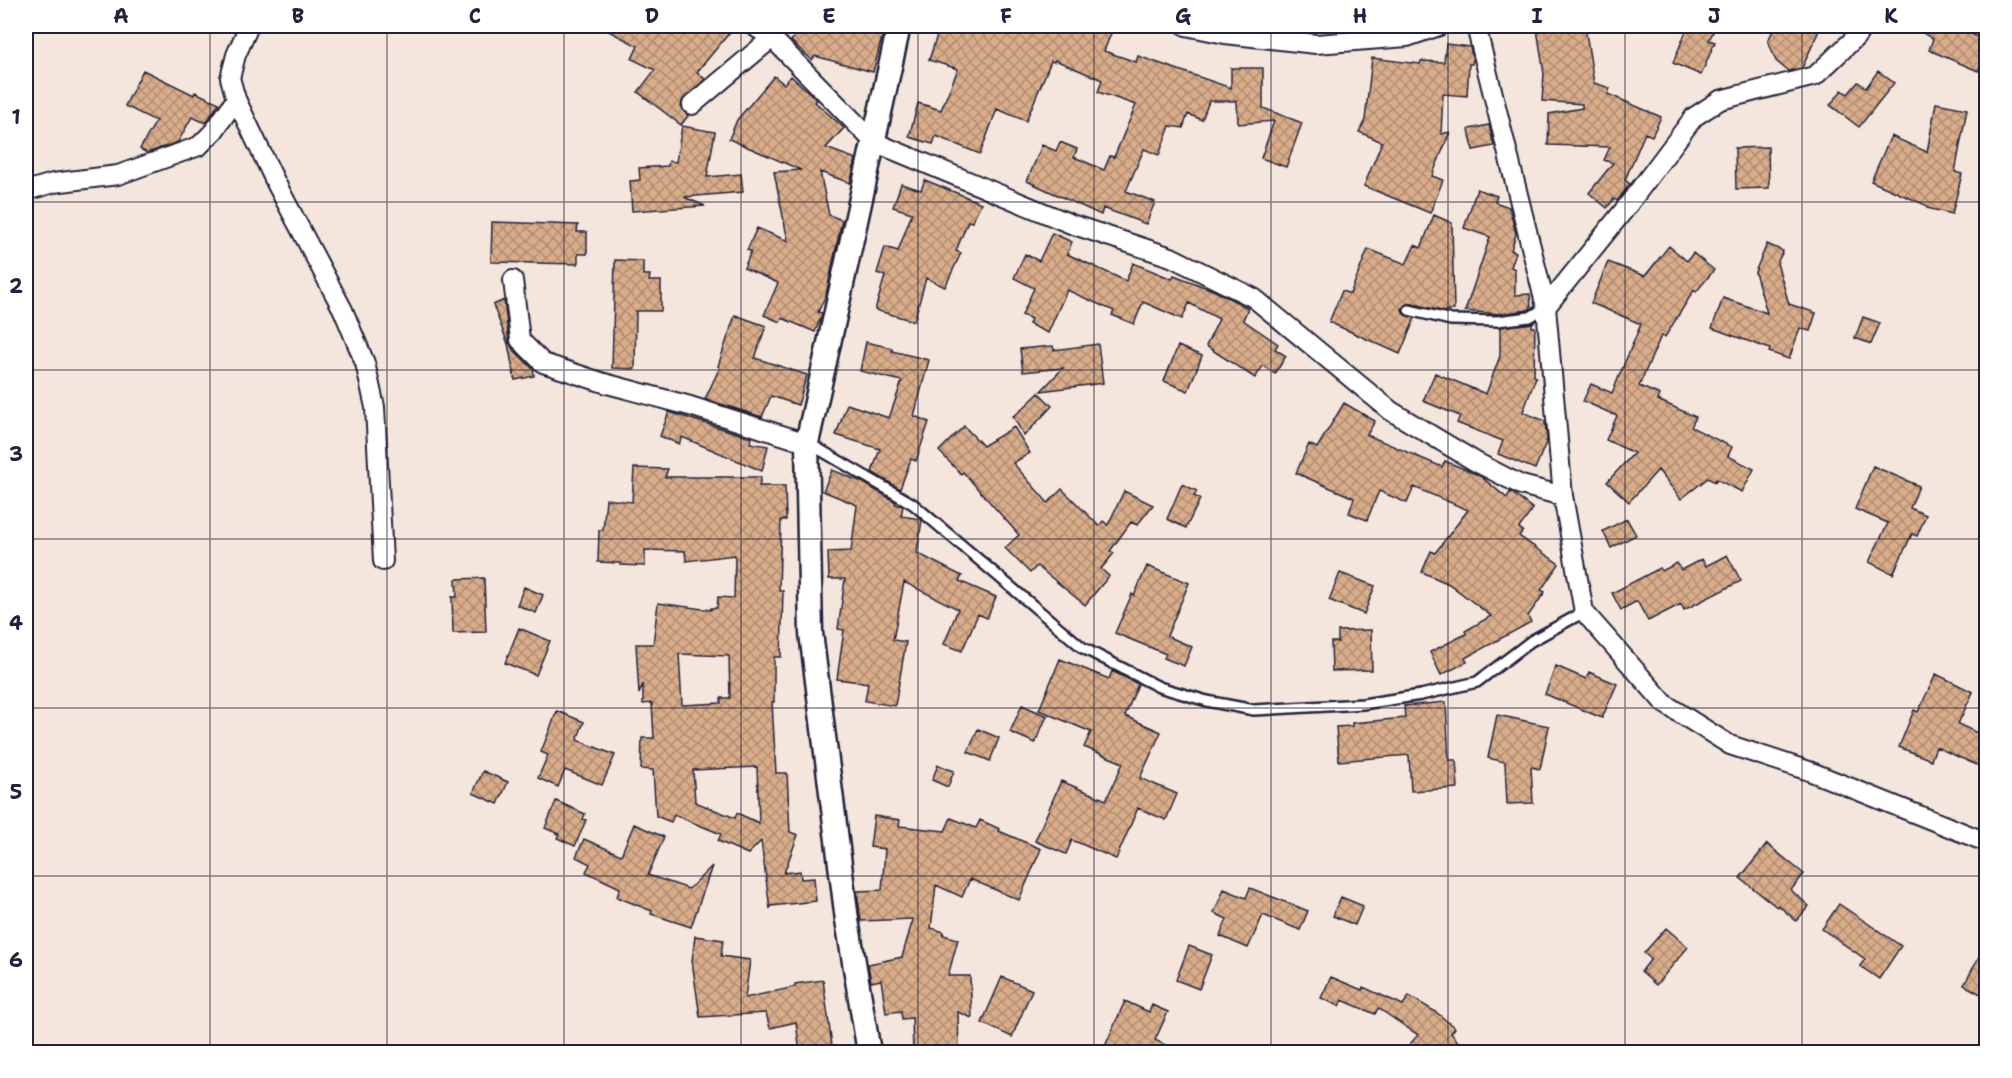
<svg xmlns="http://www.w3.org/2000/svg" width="2012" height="1078" font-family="'Shantell Sans',sans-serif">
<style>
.building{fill:url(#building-cross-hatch);stroke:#22223b;stroke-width:1.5;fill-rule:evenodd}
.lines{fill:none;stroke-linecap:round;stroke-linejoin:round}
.service-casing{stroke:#22223b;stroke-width:14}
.minor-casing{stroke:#22223b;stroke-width:22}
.tertiary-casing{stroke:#22223b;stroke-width:27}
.service{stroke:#fff;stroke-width:9}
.minor{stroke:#fff;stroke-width:18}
.tertiary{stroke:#fff;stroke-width:22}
.grid{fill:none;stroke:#22223b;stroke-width:1.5;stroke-opacity:0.55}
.neatline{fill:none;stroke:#22223b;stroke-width:2}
.grid-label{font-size:20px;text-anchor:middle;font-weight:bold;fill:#22223b}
</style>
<defs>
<pattern id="building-cross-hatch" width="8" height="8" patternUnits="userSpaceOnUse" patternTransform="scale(1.5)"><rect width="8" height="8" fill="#d9ad8a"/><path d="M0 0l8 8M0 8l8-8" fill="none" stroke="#b08c72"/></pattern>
</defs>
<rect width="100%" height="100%" fill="#f4e6dc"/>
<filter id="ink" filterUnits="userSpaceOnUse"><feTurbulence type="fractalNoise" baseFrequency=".0167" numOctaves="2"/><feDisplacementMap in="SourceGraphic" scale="12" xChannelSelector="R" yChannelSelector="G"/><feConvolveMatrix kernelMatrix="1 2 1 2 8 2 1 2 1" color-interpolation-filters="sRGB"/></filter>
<g filter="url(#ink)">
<path class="building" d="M599,26H735L697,72L705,79L682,101L681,108L688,116L681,125L638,92L655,70L632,59L638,46Z
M803,26H885L873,72L815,56L812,60L791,41Z
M940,26H1114L1104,51L1136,62L1138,56L1231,88V68H1263V108L1302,123L1286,167L1261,158L1274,121L1238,124L1237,101H1209L1202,120L1188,114L1183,128L1170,126L1159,155L1144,149L1126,191L1155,202L1146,224L1103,208L1101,215L1027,181L1042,145L1056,151L1060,142L1077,149L1074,157L1104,170L1110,156L1114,157L1136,105L1098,92L1102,80L1055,60L1054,62L1051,61L1026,121L997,109L980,154L936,136L933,144L909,137L918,103L941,110L958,69L929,60Z
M1562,26H1585L1594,83L1610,88L1608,94L1661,117L1652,136L1645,133L1625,180L1630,184L1617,201L1614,199L1607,208L1589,193L1613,163L1604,160L1610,147L1548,145L1549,114L1582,108V104L1542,101L1544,74L1537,29Z
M1688,26H1716L1709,40L1715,42L1701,75L1673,63Z
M1775,26H1821L1802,68L1788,71L1776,61L1768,41Z
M1912,26H1977L1973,35L1986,40V52L1978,71L1929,50L1933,39Z
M1446,44L1470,47L1473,60L1472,64H1469L1467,96L1443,94L1441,134L1450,132L1432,176L1443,180L1430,213L1364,186L1382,142L1359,132L1365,120L1372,58L1420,64L1421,61L1444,62Z
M143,70L194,95L195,92L219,103L206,123L192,117L178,142L147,153L140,149L156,121L125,106Z
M1878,71L1894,83L1859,127L1830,105L1842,90L1848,94L1858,82L1866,88Z
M774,76L784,84L791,76L815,98L817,100L815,102L844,128L826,148L856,159L850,183L820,172L829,215L842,220L826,295L818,312L822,313L821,317L815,332L782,318L780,322L764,315L778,283L744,268L751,251L747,250L757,228L788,241L774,172L801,170L729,139L737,120Z
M1936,103L1967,109L1955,172L1962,174L1952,214L1927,208L1928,206L1871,181L1891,136L1927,152Z
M1489,125L1494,146L1473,150L1469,129Z
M682,126L715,132L707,177L741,174L743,192L684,197L705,206L632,211L630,181L640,180L639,168L668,166L669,161L676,162Z
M1768,147L1769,188L1736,189L1735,148Z
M925,180L981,203L972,222L968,221L956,251L961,253L945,287L926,278L914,321L875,310L885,276L877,273L885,247L898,251L912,213L893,207L901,184L921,190Z
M1477,189L1497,196L1495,202L1509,207L1516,234L1511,250L1516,252L1511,267L1515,269V295L1530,294L1531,308L1528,310L1500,314L1465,311L1490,237L1464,228Z
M1434,215L1452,223L1454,310H1446L1445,312L1411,303L1405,305L1402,309L1404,314L1415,318L1400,354L1329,322L1342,291L1350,294L1368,249L1406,264L1415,245L1421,248Z
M492,222L578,225L577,232H587V254H578V264L491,262Z
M1052,233L1072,242L1067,254L1126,281L1133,263L1172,279L1174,275L1215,291L1248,308L1243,320L1278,344L1275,349L1286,356L1275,374L1263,366L1255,378L1206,346L1219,319L1189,303L1182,319L1143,302L1134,324L1112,315L1114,311L1067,290L1048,333L1029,324L1031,319L1022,315L1034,288L1014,278L1025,254L1039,261Z
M1767,244L1783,251L1777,263L1789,304L1816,313L1810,331L1800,328L1789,359L1769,352L1770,349L1712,328L1723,298L1767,313L1755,272Z
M1669,246L1687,261L1693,253L1714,270L1696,292L1694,290L1665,337L1661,336L1639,386L1660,395L1658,400L1696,417L1691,427L1732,447L1728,456L1754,469L1742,492L1716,479L1715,482L1708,478L1681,499L1658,470L1629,502L1607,482L1634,453L1606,440L1617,416L1583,401L1591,384L1612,393L1641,324L1591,303L1608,262L1645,276Z
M615,260L643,261V275H650L649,281H661V311H636L635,369L612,368Z
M504,300L509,342L512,348L533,369L534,376L515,380L508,344L493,305Z
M735,315L766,326L755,358L807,375L798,405L771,396L762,417L705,399L720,367L718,366Z
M1863,317L1880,323L1871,344L1855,338Z
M1532,323V327H1535L1534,376L1536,377L1523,412L1545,421L1547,440L1535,469L1498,454L1503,441L1457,423L1460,416L1423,401L1435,373L1486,394L1500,356V327Z
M866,342L892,348V351L929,360L914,416L929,422L916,461L911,459L900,489L872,472L880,449L836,435L847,404L889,418L902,381L860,371Z
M1098,344L1103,383L1041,391L1063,368L1023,372L1020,349L1053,346L1054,350Z
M1178,346L1202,356L1188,391L1164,381Z
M1039,393L1052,406L1024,436L1013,416L1019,412Z
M1344,403L1375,421L1367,435L1442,467L1445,461L1469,471L1480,476L1507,498L1510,492L1512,493L1533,509L1519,528L1523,531L1519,536L1559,564L1541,590L1545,592L1528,616L1531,622L1465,658L1467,662L1441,675L1430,652L1466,634L1465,631L1491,616L1449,584L1422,572L1431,551L1435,553L1468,510L1414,487L1407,503L1379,491L1367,520L1349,513L1354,498L1296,473L1309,444L1317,448Z
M669,412L752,438L750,443L768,446L762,471L682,437L679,444L660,436Z
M964,426L983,446L1014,427L1030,453L1013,463L1048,503L1062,489L1099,526L1103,521L1108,525L1124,491L1153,505L1137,525L1131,522L1110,551L1114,553L1101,569L1109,576L1085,605L1037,566L1030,573L1005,548L1019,535L963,472L961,474L939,451Z
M1873,466L1919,486L1910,508L1926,515L1917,536L1912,534L1893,574L1869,562L1888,523L1855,509Z
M634,468L668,469L665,477H761L759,486H785L786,520H781L779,591H783L781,657H774V702H772L776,773H787L790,832L798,835L784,873L800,871L801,879L814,878L816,901L771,906L770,909L761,841L748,854L718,841L721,834L674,815L671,822L656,816L653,770L641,769L642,738H654L652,703L643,704V684L639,694L636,644H653L658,603L711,610V608H717L718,597L734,598L735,555L686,561L685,551L645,550V566L620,565V563L598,562L599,530H603L606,499L632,502ZM679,654L729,656L730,698H721V703L682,705ZM757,767L759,823L737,813L735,818L695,802L693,770Z
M832,470L862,482L896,502L895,504L903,506L901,516L920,519L922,520L917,553L962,576L959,581L996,597L987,618L978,614L962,651L944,644L958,609L904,582L893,640L906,642L895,706L865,701L868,683L837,679L844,630L838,629L845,579H829L828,552L851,551L857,505L823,491Z
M1182,484L1197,491L1194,496L1200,499L1186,528L1167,519Z
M1627,519L1636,535L1611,548L1603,531Z
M1727,555L1741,581L1684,610L1681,604L1648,621L1637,601L1621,610L1612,593L1660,568L1662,571L1677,563L1681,570L1702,559L1706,566Z
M1147,566L1189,583L1167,636L1192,647L1184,666L1164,658L1166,654L1115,633L1132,594L1134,596Z
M1340,573L1375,586L1364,614L1329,600Z
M484,578L486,632L453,633L452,597H457L456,579Z
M524,587L543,595L536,613L517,605Z
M519,628L550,641L536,675L505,663Z
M1371,630L1372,670L1332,671L1331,642H1338V631Z
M1060,659L1109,679L1112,671L1138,684L1125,716L1161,732L1140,778L1177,794L1166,820L1138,808L1116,859L1072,840L1066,854L1035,841L1061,781L1106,800L1123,763L1084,747L1091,732L1039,710Z
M1556,666L1586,679L1589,672L1617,684L1602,718L1545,694Z
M1936,674L1973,692L1958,724L1986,737V769L1936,747L1931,760L1899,747L1914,710L1918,712Z
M1446,702L1449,760H1456L1458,788L1411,791L1409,755L1339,761L1336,727L1352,726V723L1405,718L1404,706Z
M1022,705L1047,716L1035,743L1010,732Z
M557,711L584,722L577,740L615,755L602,785L565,770L558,787L538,778L548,755L541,752Z
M1497,715L1549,726L1540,769L1531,767L1533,803L1507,804L1505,762L1488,758Z
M978,729L999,738L990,761L968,752Z
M938,765L954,771L948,787L932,780Z
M483,771L508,782L498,804L473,793Z
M556,801L585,814L583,819L586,820L575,846L557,838L559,834L545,828Z
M874,816L900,820L899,826L945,831L951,818L976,828L980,820L1000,829L999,831L1041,849L1019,900L970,879L962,897L936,885L931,928L944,932L943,935L958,939L948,976H970L972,1018L958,1012L959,1053H913L912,1018L902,1019L901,1011L886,1013L881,980L871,982L868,964L902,957L913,919L861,921L857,891L882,890L885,849L870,847Z
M634,824L664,837L648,875L689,889L712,866L691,927L651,914L652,911L617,897L620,888L586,872L590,864L576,857L584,839L621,855Z
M1767,844L1804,874L1791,890L1809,906L1796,921L1778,905L1777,907L1740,878Z
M1250,888L1308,911L1300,930L1263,915L1248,948L1220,936L1227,919L1214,913L1224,889L1246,898Z
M1341,897L1363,906L1355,925L1333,916Z
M1839,904L1901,946L1879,979L1860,966L1865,959L1822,929Z
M1666,928L1688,947L1656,985L1641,972L1651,959L1644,953Z
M695,936L723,940L721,956L750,960L745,998L795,987V984L823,980L833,1053H800L796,1022L770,1028L766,1013L700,1017L692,961Z
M1986,944V997L1964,985Z
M1189,946L1212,955L1199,989L1176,980Z
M1002,977L1032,990L1012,1037L982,1023Z
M1331,977L1362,990L1363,987L1403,1005L1409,996L1436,1012L1455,1028L1451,1033L1467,1053H1402L1418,1035L1378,1008L1375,1014L1342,1000L1339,1006L1321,998Z
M1125,1001L1149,1012L1152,1005L1168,1012L1155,1040L1181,1053H1102Z"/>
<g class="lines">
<defs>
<path id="service" d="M1409,310L1451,320L1497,321L1530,317L1546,307
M810,444L913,504L1083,648L1159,687L1207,701L1254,710L1363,704L1421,695L1477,682L1531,641L1584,612"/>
<path id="minor" d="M249,26L236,55L230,78L236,99L276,183L343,310L365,363L375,407L383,561
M754,26L772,38L874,142L1071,224L1171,257L1254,298L1391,411L1476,462L1521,485L1563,496L1584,612L1665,704L1730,745L1809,771L1986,842
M1186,26L1225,34L1316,44L1407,37L1439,26
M1476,26L1546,307L1563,496
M692,105L772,38
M26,191L53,183L118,175L199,146L214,131L236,99
M513,280L520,340L543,363L604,383L690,406L807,443
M1546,307L1625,209L1694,117L1720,100L1815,76L1855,38L1864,26"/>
<path id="tertiary" d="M869,1052L847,920L811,633L807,443L899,26"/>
</defs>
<use href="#service" class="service-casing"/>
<use href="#minor" class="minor-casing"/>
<use href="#tertiary" class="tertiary-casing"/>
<use href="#service" class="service"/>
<use href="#minor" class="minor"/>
<use href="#tertiary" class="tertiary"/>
</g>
</g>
<path class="grid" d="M210,26V1052M387,26V1052M564,26V1052M741,26V1052M918,26V1052M1094,26V1052M1271,26V1052M1448,26V1052M1625,26V1052M1802,26V1052M26,202H1986M26,370H1986M26,539H1986M26,708H1986M26,876H1986"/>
<rect width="2012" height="1078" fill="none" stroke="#fff" stroke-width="66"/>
<rect x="33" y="33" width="1946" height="1012" class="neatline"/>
<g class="grid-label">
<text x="121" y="23">A</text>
<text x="298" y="23">B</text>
<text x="475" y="23">C</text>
<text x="652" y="23">D</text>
<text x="829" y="23">E</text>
<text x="1006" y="23">F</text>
<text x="1183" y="23">G</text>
<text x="1360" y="23">H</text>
<text x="1537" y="23">I</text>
<text x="1714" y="23">J</text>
<text x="1891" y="23">K</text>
<text x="16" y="124">1</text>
<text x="16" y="293">2</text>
<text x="16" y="461">3</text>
<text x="16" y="630">4</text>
<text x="16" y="799">5</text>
<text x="16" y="967">6</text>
</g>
</svg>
